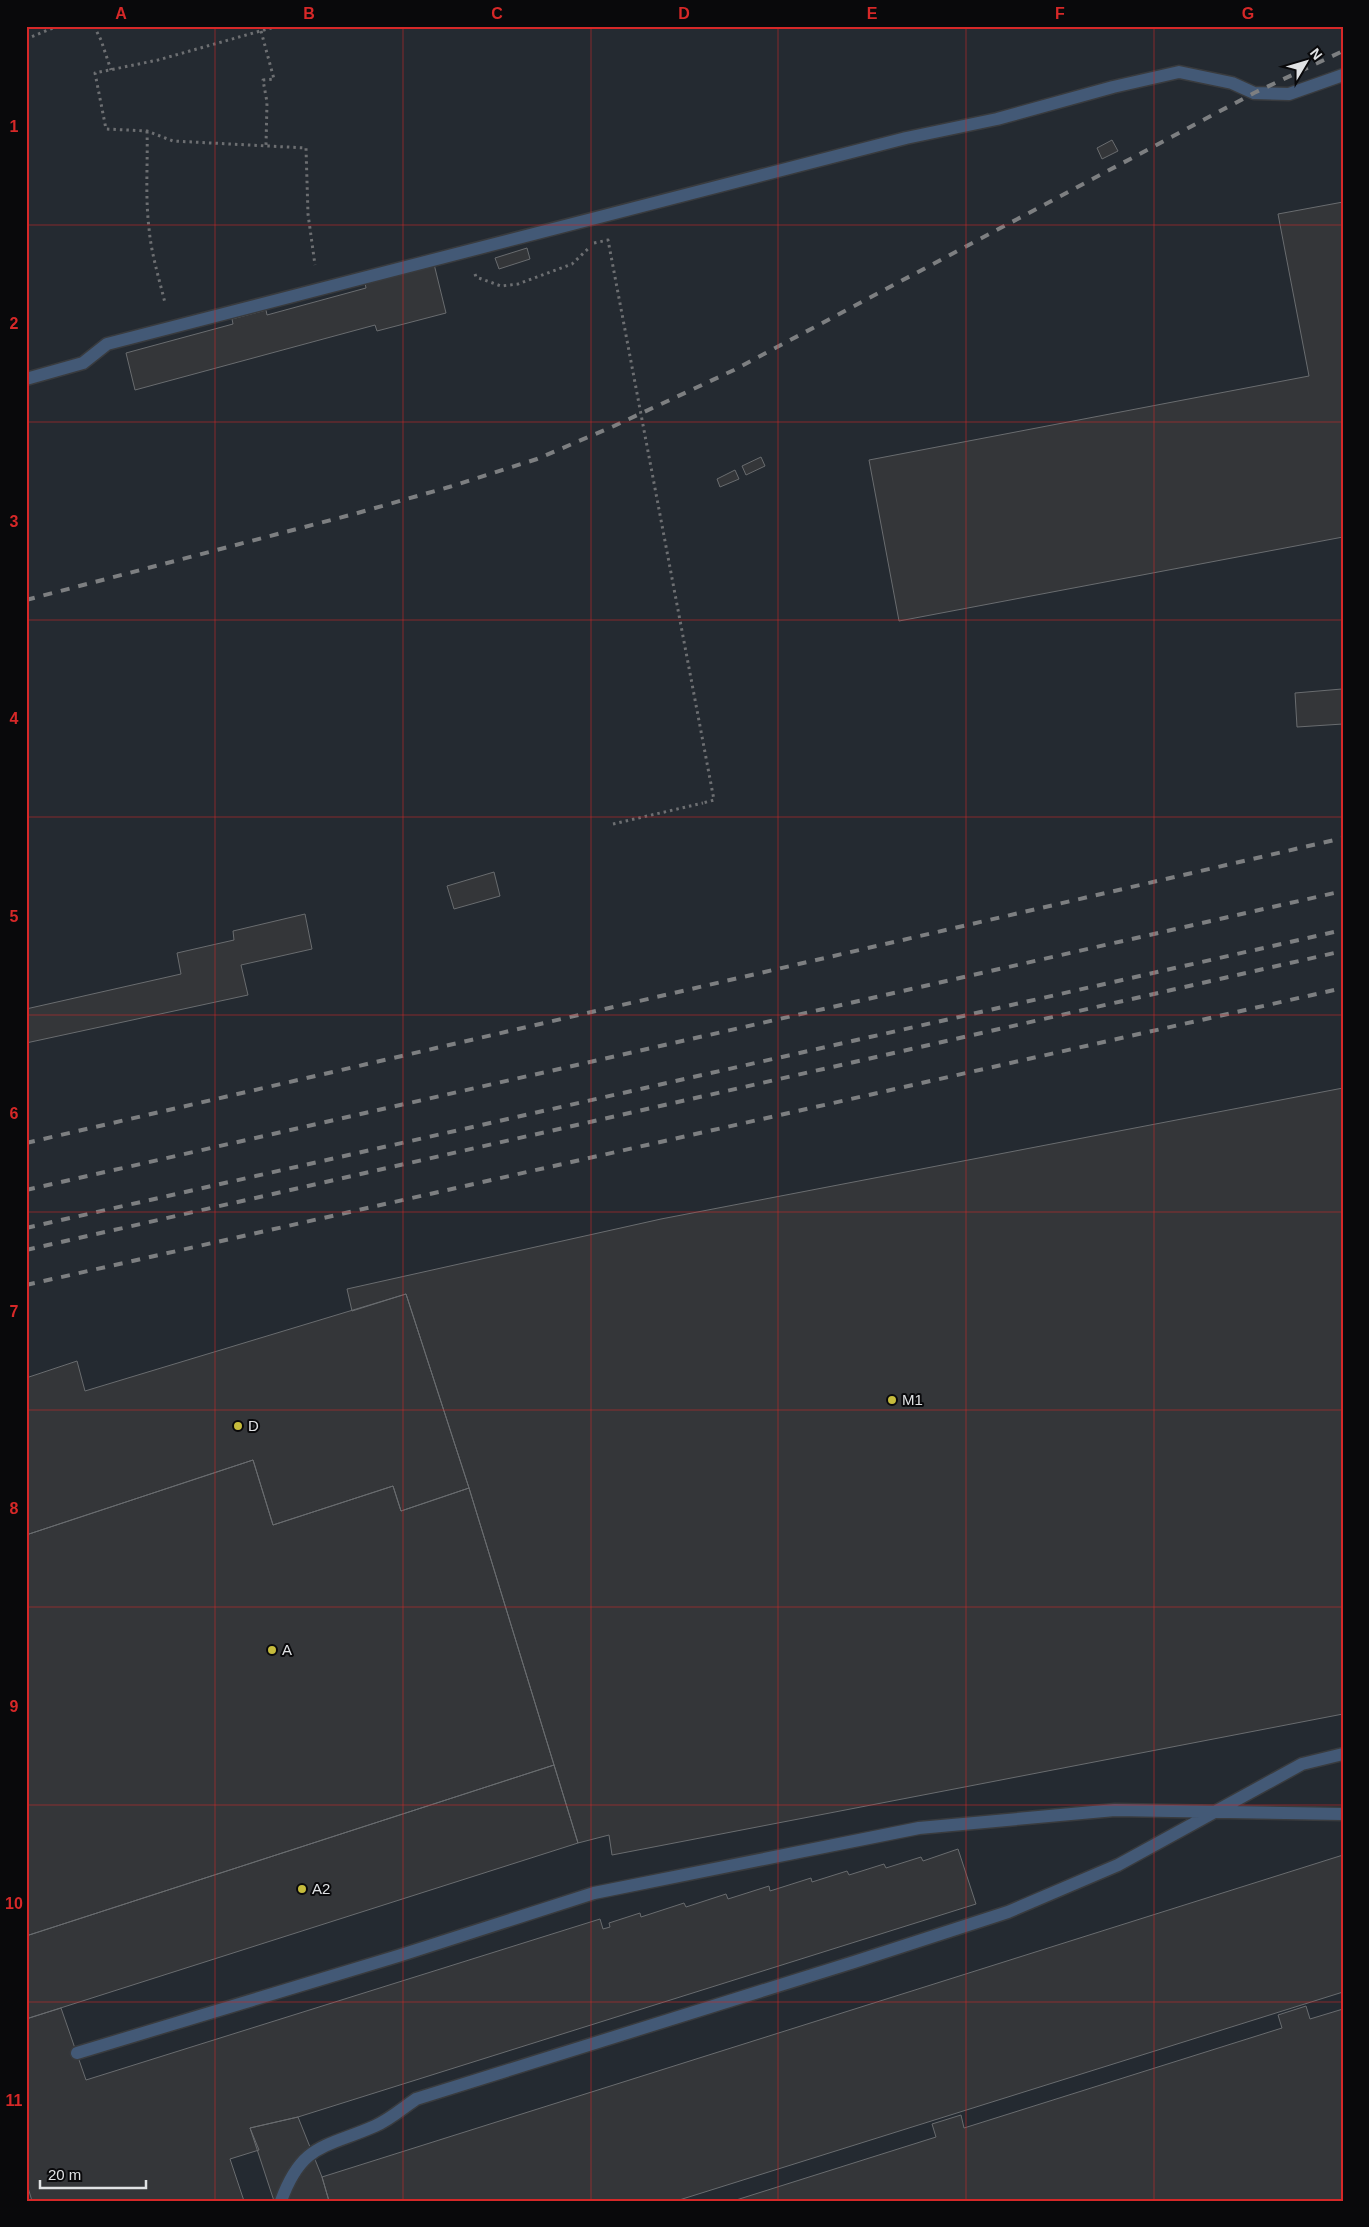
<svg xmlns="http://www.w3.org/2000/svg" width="1369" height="2227" font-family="Arial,sans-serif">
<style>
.built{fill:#242a31}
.building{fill:#343639;stroke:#696c6f}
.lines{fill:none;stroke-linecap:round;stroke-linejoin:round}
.service-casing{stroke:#393b3e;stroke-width:15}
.path{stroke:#6d6f72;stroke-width:3;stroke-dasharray:2.5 4;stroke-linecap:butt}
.service{stroke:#435976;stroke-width:12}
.rail{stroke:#7d7f81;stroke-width:4;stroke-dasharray:9 9;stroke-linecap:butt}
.path-bridge{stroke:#6d6f72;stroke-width:3;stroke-dasharray:2.5 4;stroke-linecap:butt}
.grid{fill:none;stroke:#d62828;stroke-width:1;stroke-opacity:0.55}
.poi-dot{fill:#c6bc3c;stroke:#09090b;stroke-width:2}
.labels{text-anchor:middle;stroke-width:4;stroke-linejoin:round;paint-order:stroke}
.poi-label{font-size:15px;fill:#e0e2e4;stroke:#09090b;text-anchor:start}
.neatline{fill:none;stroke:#d62828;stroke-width:2}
.grid-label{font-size:16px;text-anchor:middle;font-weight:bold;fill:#d62828}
</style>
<rect width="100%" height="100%" fill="#1e2023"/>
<path class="built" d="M26,26H1343V2201H26Z"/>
<path class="building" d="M1112,140L1118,151L1102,159L1097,148Z
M1343,202V537L899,621L869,460L1309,376L1278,214Z
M527,248L530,259L499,269L495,258Z
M434,264L446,313L377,331L375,325L135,390L126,353L233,324L232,319L266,310L267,315L366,288L365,283Z
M761,457L765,466L746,475L742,466Z
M735,470L739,479L720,487L717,479Z
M1342,681H1343V724L1297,727L1295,693L1342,689Z
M494,872L500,896L454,909L447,886Z
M305,914L312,949L241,965L248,995L26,1043V1009L181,974L177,953L234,940L233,931Z
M1343,1088V1714L612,1855L609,1835L578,1843L469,1488L406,1294L352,1311L347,1289L661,1219Z
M406,1294L469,1488L401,1511L393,1486L273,1525L253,1460L26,1535V1378L77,1361L85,1391Z
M253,1460L273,1525L393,1486L401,1511L469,1488L554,1765L26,1936V1535Z
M554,1765L578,1843L26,2019V1936Z
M958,1849L976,1904L298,2117L250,2128L259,2150L230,2159L244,2201H32L26,2181V2019L61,2008L86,2080L600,1919L603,1929L610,1927L609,1923L640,1913L641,1917L684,1903L686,1907L726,1894L728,1899L769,1886L770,1891L811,1878L812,1882L847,1871L849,1875L884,1864L886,1868L921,1857L923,1861Z
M1343,1855V1992L676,2201H329L322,2177Z
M1306,2006L1310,2019L1343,2009V2201H733L936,2137L932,2124L961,2115L964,2128L1282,2028L1278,2015Z
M298,2117L322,2177L329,2201H274L250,2128Z"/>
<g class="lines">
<defs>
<path id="service" d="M26,379L83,363L107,344L906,138L997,119L1113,87L1179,72L1232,83L1254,93L1289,94L1343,75
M77,2053L398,1956L594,1893L919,1828L1115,1810L1343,1814
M281,2201C302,2143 325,2148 375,2126C389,2120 403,2108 416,2099L854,1962L1008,1912L1118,1865L1302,1764L1343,1754"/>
</defs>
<use href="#service" class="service-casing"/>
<path class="path" d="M94,26L101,40L111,70
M278,26L158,60L95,73L106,129L147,131L173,141L306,148L308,214L315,265
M261,31L274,79L263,80L267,102L266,145
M26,39L58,26
M147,131C148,164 145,195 149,228C151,253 159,278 165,303
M475,274L476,277L501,286L518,284L572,264L590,247
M613,824L703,803"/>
<use href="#service" class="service"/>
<path class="rail" d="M26,600L354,514L449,487L537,459L614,426L734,370L1254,93L1343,51
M26,1143L1343,838
M26,1190L1343,891
M26,1228L1343,930
M26,1250L1343,951
M26,1285L1343,988"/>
<path class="path-bridge" d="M594,243L608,240L714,800L703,803"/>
</g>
<path class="grid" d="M215,26V2201M403,26V2201M591,26V2201M778,26V2201M966,26V2201M1154,26V2201M26,225H1343M26,422H1343M26,620H1343M26,817H1343M26,1015H1343M26,1212H1343M26,1410H1343M26,1607H1343M26,1805H1343M26,2002H1343"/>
<g class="poi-dot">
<circle cx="892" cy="1400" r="5"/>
<circle cx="238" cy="1426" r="5"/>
<circle cx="272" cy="1650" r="5"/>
<circle cx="302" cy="1889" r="5"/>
</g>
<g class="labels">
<g class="poi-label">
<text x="902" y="1405">M1</text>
<text x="248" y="1431">D</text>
<text x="282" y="1655">A</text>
<text x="312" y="1894">A2</text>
</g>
</g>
<rect width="1369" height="2227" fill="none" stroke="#09090b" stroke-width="55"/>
<g transform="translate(1306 62) rotate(52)" stroke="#09090b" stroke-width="4" paint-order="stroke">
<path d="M0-4L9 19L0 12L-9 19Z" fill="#e0e2e4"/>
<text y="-8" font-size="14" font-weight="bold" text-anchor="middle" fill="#e0e2e4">N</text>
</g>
<path d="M40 2180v8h106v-8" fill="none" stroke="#e0e2e4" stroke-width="2.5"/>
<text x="48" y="2180" font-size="15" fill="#e0e2e4" stroke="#09090b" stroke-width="4" paint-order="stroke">20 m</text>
<rect x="28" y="28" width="1314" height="2172" class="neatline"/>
<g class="grid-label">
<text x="121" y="19">A</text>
<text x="309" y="19">B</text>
<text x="497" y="19">C</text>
<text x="684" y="19">D</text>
<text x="872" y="19">E</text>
<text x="1060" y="19">F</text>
<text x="1248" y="19">G</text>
<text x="14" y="132">1</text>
<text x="14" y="329">2</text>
<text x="14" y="527">3</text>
<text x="14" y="724">4</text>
<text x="14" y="922">5</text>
<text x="14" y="1119">6</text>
<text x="14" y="1317">7</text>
<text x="14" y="1514">8</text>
<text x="14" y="1712">9</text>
<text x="14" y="1909">10</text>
<text x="14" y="2106">11</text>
</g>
</svg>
